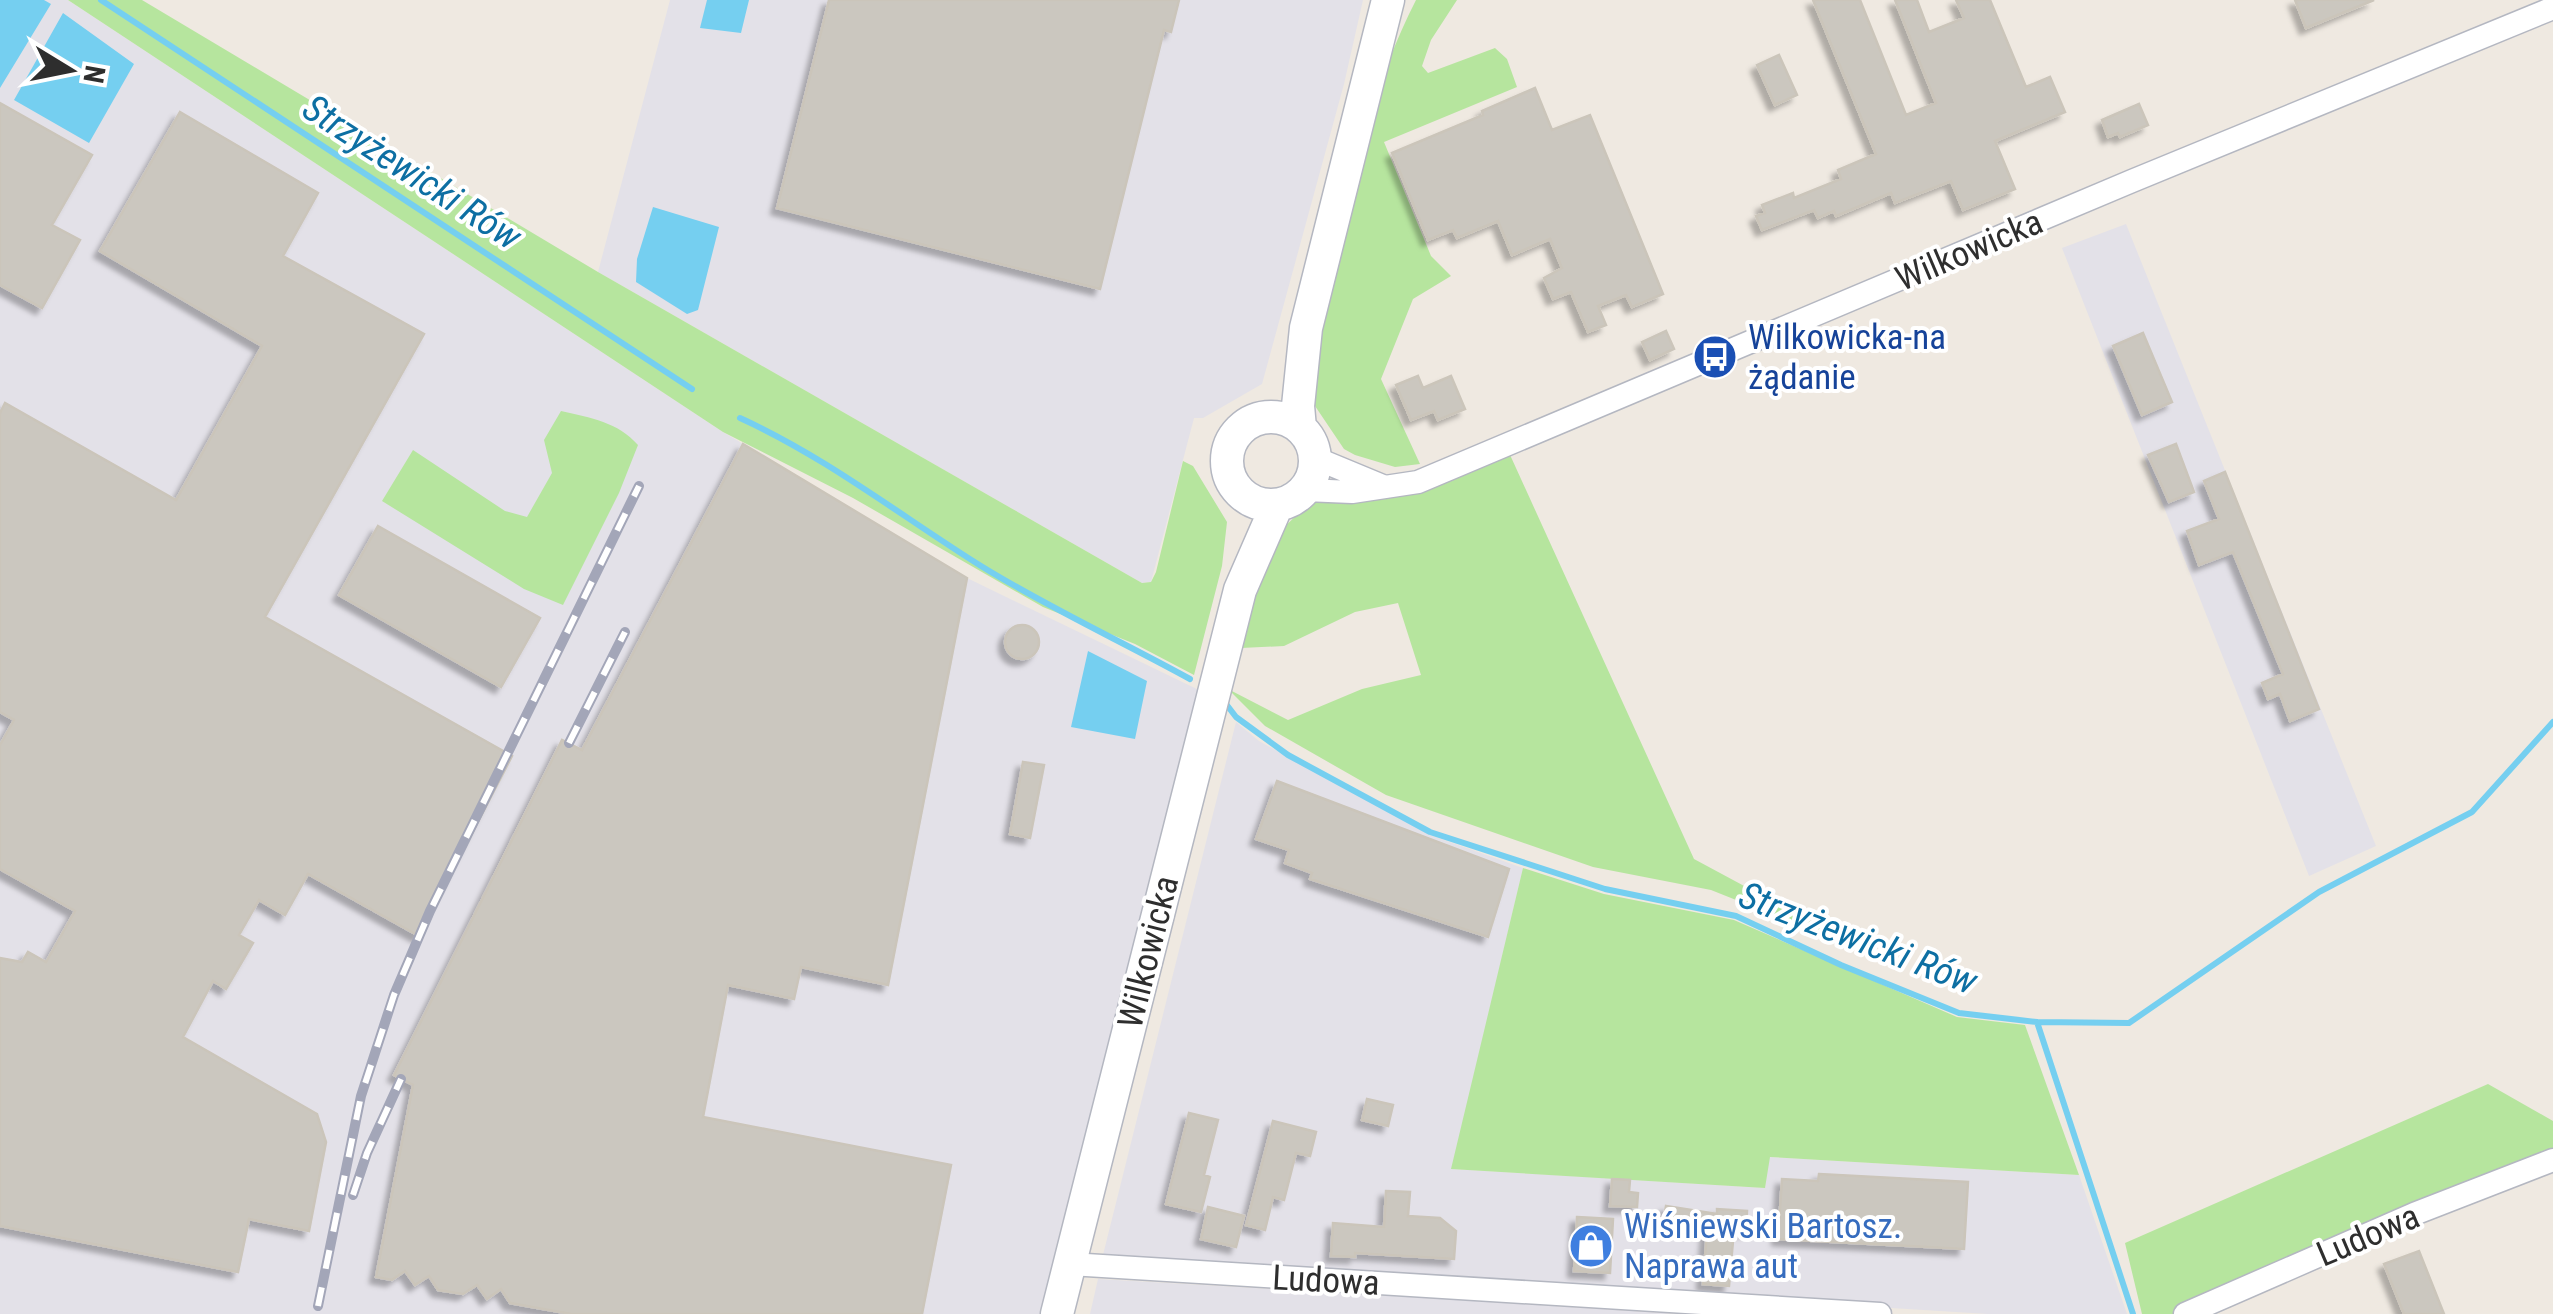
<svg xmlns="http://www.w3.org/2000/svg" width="2553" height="1314" font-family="'Roboto Condensed',sans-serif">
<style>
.industrial{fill:#e3e1e8}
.green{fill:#b6e59e}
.water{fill:#75cff0}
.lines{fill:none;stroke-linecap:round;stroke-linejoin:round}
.stream{stroke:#75cff0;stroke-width:6}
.building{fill:#cbc7bf;stroke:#cbc5ba;stroke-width:2.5;filter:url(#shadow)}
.street-casing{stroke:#b4b7c1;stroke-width:25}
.secondary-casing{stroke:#b4b7c1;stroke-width:35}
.street{stroke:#fff;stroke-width:22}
.secondary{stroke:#fff;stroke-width:32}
.rail-casing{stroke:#a3a6b8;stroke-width:10}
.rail{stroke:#fff;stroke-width:6;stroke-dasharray:19;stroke-linecap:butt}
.labels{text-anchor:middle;stroke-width:8;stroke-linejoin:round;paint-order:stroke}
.street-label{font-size:35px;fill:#2e2e2e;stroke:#fff}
.transit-label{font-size:35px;fill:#164399;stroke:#fff;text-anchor:start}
.shop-label{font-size:35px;fill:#366cbe;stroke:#fff;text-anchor:start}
.water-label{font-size:38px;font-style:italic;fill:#0d6fa3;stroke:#fff}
</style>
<defs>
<filter id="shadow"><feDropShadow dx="-6" dy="6" stdDeviation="2.5" flood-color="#0004"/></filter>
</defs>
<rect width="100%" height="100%" fill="#efe9e1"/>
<path class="industrial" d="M0,0H68L723,432L967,578L1201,691L1056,1314H0Z
M670,0H1363L1344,84L1262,384L1203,418H1194L1151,582L1142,583L598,272Z
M2126,224L2376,846L2309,876L2062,248Z
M1236,722L1259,741L1430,835L1523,868L1452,1169L1765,1188L1769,1157L2079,1175L2127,1314H1988L1102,1259Z
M1098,1279L1447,1299L1679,1314H1090Z"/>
<path class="green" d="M68,0H142L598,272L1142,583L1151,582L1156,572L1183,461L1193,466L1227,522L1222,566L1194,675L1135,644L1043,607L853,498L723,432Z
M1416,0H1457L1431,40L1422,66L1428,73L1495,48L1507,59L1517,87L1384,142L1431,256L1451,276L1413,299L1381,379L1420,464L1395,467L1355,455L1344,449L1313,403L1311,387C1338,258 1355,119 1416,0Z
M561,411C591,418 618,422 638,445L619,493L563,605L524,589L382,501L413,450L505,511L527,517L552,473L544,440Z
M1506,446L1694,859L1822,928L1846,936L1796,924L1711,890L1593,867L1386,795L1265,726L1228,689L1288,720L1362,689L1421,675L1398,603L1355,612L1284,646L1241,648L1258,572L1278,533L1325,488L1353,492Z
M1523,868L1604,894L1734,920L1957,1017L2025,1025L2079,1175L1770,1157L1765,1188L1451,1169Z
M2488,1084L2553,1121V1160L2185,1314H2142L2125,1243Z"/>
<path class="water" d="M0,0H44L51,4L0,88Z
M707,0H749L741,33L700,28Z
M63,13L134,64L89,143L14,100Z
M653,207L719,227L698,310L687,314L636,282L637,259Z
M1088,651L1147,681L1135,739L1071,727Z"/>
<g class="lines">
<path class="stream" d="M101,0L692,389
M740,418C826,457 901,516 981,566C1049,608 1121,641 1190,679
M1223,700L1236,717L1288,755L1430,832L1605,889L1736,916L1841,965L1959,1013L2037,1022L2129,1023L2319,892L2472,812L2553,722
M2037,1022L2133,1314"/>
</g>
<path class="building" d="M829,0H1179L1171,32L1164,30L1100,289L777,208Z
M1813,0H1860L1906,115L1936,103L1895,0H1917L1929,32L1964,18L1956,0H1990L2026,87L2050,77L2065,112L1995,141L2015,189L1963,210L1951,181L1895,203L1891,193L1836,216L1834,211L1818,218L1814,210L1762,230L1756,216L1765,213L1762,205L1793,193L1794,198L1841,179L1838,170L1876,154Z
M2295,0H2374L2306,28Z
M1779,55L1797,95L1775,105L1757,65Z
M1535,88L1552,130L1590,115L1663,294L1632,307L1626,295L1598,306L1606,325L1588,332L1571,292L1553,299L1544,278L1562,268L1550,239L1512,255L1498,221L1457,238L1453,230L1428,240L1392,153L1483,115L1482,111Z
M0,103L92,155L52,225L80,240L42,308L0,285Z
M2139,104L2148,125L2120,137L2118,133L2108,137L2102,120Z
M180,112L318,193L283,256L424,334L265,617L512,756L419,936L308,874L285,915L259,900L239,935L253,943L226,989L213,981L183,1037L317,1114L326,1142L309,1231L249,1219L238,1272L0,1226V958L22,962L28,952L46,962L75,911L0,869V745L14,720L0,712V413L5,403L176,500L262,346L100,251Z
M1666,331L1674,349L1650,360L1642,342Z
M2143,333L2172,402L2142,415L2113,346Z
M1418,376L1423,388L1451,376L1465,409L1438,420L1434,411L1411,420L1396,385Z
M743,444L967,578L888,985L801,967L794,999L728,985L703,1117L951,1165L922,1314H571L510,1303L501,1289L487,1299L477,1285L463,1294L438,1290L429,1276L415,1285L405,1271L392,1280L376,1277L413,1085L394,1075L562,740L582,750Z
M2176,444L2194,492L2169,502L2148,455Z
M2225,472L2319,709L2290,721L2280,694L2268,699L2262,683L2283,674L2233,552L2199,565L2187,531L2219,519L2204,481Z
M378,526L540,618L501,687L339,595Z
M1005 642a17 17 0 1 1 34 0a17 17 0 1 1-34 0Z
M1023,762L1044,765L1030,838L1010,834Z
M1277,781L1509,869L1488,937L1310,879L1312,873L1285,863L1289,850L1256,839Z
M1367,1099L1393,1105L1388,1126L1362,1120Z
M1189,1113L1218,1120L1204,1175L1210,1177L1201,1212L1166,1204Z
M1273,1121L1316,1132L1310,1156L1296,1153L1284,1200L1273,1197L1265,1230L1246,1225Z
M1819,1174L1968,1182L1964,1249L1778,1239L1782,1179L1818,1181Z
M1612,1179L1630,1180L1629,1192L1638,1193L1637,1207L1610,1206Z
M1386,1191L1410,1192L1408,1216L1440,1218L1456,1231L1454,1259L1355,1253V1257L1331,1256L1333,1223L1384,1227Z
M1666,1206L1717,1214V1209L1747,1211L1746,1231L1734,1230L1729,1286L1703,1284L1707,1231L1663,1224Z
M1208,1207L1244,1216L1236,1247L1201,1239Z
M1577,1217L1613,1219L1610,1273L1574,1271Z
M2419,1251L2444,1314H2404L2384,1264Z"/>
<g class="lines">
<defs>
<path id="street" d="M1315,458L1385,487
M1305,490L1352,492L1418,482L2132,181L2553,8
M1070,1264L1880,1314
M2185,1314L2414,1214L2553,1160"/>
<path id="secondary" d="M1227 461a44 44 0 1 1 88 0a44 44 0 1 1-88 0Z
M1300,428L1298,406L1306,328L1388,0
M1057,1314L1240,590L1277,505"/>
</defs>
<use href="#street" class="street-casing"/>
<use href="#secondary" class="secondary-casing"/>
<use href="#street" class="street"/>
<use href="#secondary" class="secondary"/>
<defs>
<path id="rail" d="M569,743L625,632
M353,1195L367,1153L401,1079
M318,1306L361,1096L394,995L430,911L639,486"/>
</defs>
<use href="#rail" class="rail-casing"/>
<use href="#rail" class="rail"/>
</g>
<defs>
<symbol id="bus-disc" viewBox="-11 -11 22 22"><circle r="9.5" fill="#1a4fb4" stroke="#fff"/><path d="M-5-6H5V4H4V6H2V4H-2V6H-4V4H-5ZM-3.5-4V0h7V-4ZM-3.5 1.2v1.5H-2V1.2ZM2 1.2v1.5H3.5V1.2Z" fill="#fff"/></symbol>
<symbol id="shop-disc" viewBox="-11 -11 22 22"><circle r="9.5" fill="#3f7fe0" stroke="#fff"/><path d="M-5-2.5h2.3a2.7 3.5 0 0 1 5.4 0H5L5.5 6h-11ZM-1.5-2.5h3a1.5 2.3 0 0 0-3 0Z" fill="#fff"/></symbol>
</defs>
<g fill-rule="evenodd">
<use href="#bus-disc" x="1690" y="332" width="50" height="50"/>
<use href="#shop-disc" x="1566" y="1221" width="50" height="50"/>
</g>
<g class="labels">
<g class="street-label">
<text transform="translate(1969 250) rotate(-23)" y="12">Wilkowicka</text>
<text transform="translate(1148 952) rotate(-76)" y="12">Wilkowicka</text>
<text transform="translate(2368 1235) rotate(-23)" y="12">Ludowa</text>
<text transform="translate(1326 1280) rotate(3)" y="12">Ludowa</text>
</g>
<g class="transit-label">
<text x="1748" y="349">Wilkowicka-na<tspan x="1748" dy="40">żądanie</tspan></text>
</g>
<g class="shop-label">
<text x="1624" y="1238">Wiśniewski Bartosz.<tspan x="1624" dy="40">Naprawa aut</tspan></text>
</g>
<g class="water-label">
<text transform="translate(412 172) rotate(33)" y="13">Strzyżewicki Rów</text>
<text transform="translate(1858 938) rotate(21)" y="13">Strzyżewicki Rów</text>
</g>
</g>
<g transform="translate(70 70) rotate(100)" stroke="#ffffff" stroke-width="8" paint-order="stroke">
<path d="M0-8L18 38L0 25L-18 38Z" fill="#2e2e2e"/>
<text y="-15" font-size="28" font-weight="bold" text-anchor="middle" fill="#2e2e2e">N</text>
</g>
</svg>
